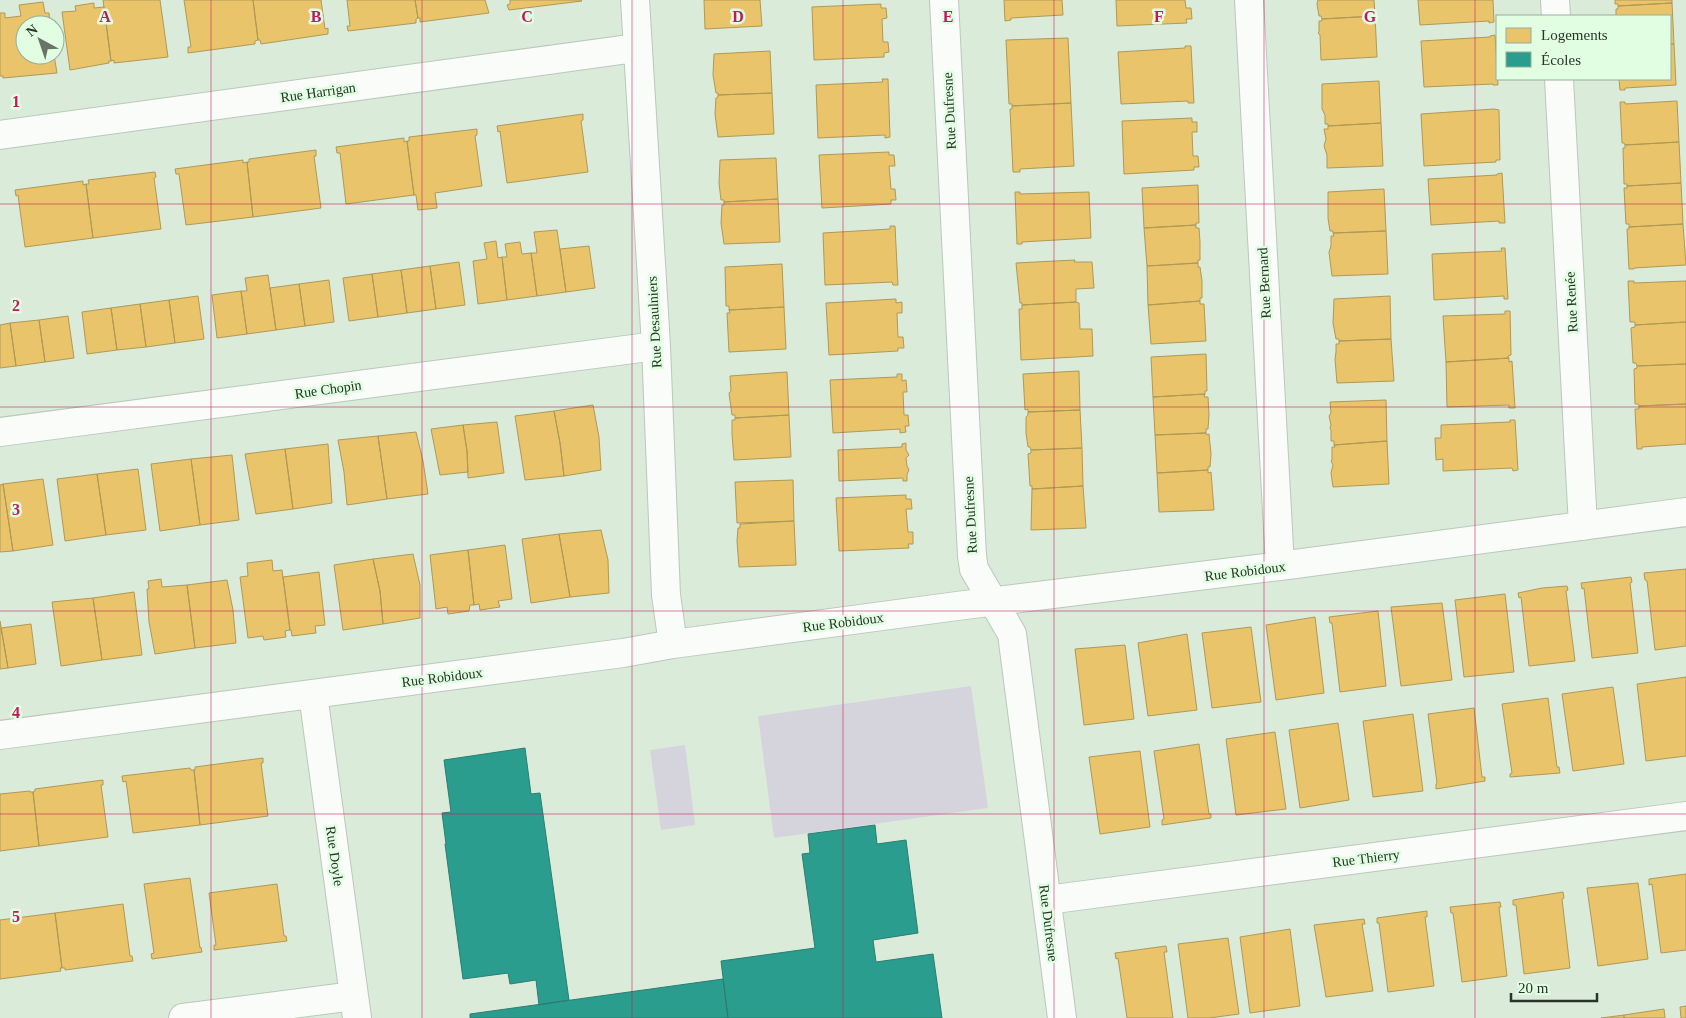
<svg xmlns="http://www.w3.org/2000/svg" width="1686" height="1018" font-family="Georgia,serif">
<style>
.green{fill:#d5d4dc}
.homes{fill:#e9c46a;stroke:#af9956}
.schools{fill:#2a9d8f;stroke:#2a7e70}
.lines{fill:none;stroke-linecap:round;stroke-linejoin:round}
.street-casing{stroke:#bbc8bb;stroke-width:30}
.street{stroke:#f9fcf9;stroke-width:28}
.grid{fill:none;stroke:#c2185b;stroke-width:1;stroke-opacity:0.55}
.labels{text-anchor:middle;stroke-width:5;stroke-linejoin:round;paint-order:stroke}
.street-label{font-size:14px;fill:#293429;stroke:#e1fee2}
.grid-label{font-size:16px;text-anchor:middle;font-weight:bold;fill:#c2185b;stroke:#e1fee2;stroke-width:5;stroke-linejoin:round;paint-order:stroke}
</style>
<rect width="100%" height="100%" fill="#daebda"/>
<path class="green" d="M971,686L988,808L774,838L758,716Z
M685,745L695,825L661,830L650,750Z"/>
<path class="homes" d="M103,0H160L168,57L114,63V60L111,61Z
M184,0H253L258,40L255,41V44L188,53V47H191Z
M253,0H321L325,29L328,28V34L261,44L260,40H258Z
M347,0H415L418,18L416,19V23L348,31L347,26H350Z
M415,0H485L489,13L420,22V18H418Z
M510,0H581L582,1L509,10L507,5L510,4Z
M704,0H760L762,26L705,29Z
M1004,0H1062L1063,15L1011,18V20L1005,21Z
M1116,0H1185L1186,8H1191L1192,19H1186L1187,23L1117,26Z
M1318,0H1374L1375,16L1322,19L1321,16H1319L1317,4Z
M1418,0H1493L1494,22L1489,23V21L1420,25Z
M1615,0H1672V3L1618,6V4H1615Z
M43,2L45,13H49L50,25H25V55H54L57,73L3,78V76H0V13H5V18L21,16L19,5Z
M94,3V8L104,7L111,61H109V63L70,70L62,12L76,11L75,6Z
M1672,3L1674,44H1670V16H1616V9H1618V6Z
M881,4V8H886L887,18L882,19L883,42H888L889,52L884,53V57L814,60L812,7Z
M1375,16L1377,57L1321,60L1320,35L1318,33L1319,32V21H1322V19Z
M1495,35L1498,85H1493V84L1424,87L1421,41L1490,37V36Z
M1068,38L1071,103L1012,106V104H1009L1006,40Z
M1670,44H1674L1676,85L1625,88V90H1620L1619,79H1670Z
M1185,46H1191L1194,103H1188V101L1121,104L1118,52L1185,48Z
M770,51L772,93L718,95V93H716L713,75L714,54Z
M882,79H888L890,137L885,138V135L818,138L816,85L883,82Z
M1379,81L1381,123L1328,126V124H1325V115L1322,109V84Z
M772,93L774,134L718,137L715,114L716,98L718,97V95Z
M1677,101L1679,142L1625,145L1624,143H1622L1620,102H1625V104Z
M1071,103L1074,166L1020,169V172H1013L1010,109H1012V106Z
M1494,109L1499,110L1500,160H1496V162L1424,166L1421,114Z
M583,114V120L581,121L588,172L507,183L500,131L498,132L497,126Z
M1192,118V122H1197V132H1192L1193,156H1198L1199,167H1194V170L1124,174L1122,121Z
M1381,123L1383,166L1327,168V155L1324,146L1326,139L1324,129H1328V126Z
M477,129V135L475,136L482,186L435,193L437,208L418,210L416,195H414L407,141H409V137Z
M404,138V142L407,141L414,195L346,204L340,153H337L336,147Z
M1679,142L1681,183L1627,186V184H1624L1623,148H1625V145Z
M316,150V156H314L321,208L253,217L247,162H249V159Z
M889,152V155H894L895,166H889L891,189H895L896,200H891V204L822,208L819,155Z
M776,158L778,199L724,202V200H721L719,183L720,160Z
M243,160V163L247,162L253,217L186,225L179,174H176L175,169Z
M155,172L156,177L154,178L161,229L93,238L86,184H89L88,180Z
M1502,173L1505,223H1499V221L1431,225L1428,179L1497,175V174Z
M83,181V185L86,184L93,238L25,247L18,195L16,196L15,190Z
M1681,183L1683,224L1629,227V224H1626L1624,188H1627V186Z
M1198,185L1199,223H1196V225L1144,228L1142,188Z
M1384,189L1386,231L1333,233V231H1330L1328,218V192Z
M1015,192H1020V194L1089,192L1091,238L1022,242V244H1017Z
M778,199L780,242L724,244L721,223L722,205H724V202Z
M1683,224L1686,265L1634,268V269H1629L1627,229H1629V227Z
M1196,225V228H1199L1200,242V260H1198V263L1147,266L1144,228Z
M890,226H895L898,285H893L892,282L825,285L823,233L890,229Z
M557,230L566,292L537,296L531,253H537L534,232Z
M1386,231L1388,274L1332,276L1329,252L1331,246V236H1334L1333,233Z
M496,241L498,258L502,257L507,300L478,304L473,261L487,259L484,243Z
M520,242L522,254L531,253L537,296L507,300L502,257H507L505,244Z
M589,246L595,288L566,292L560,249Z
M1501,248H1505L1508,299H1504V296L1434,300L1432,254L1502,251Z
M1075,260L1074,262H1092L1094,288L1076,289V302L1022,305V303H1020L1016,263Z
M459,262L465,305L436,309L430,266Z
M1198,263V267H1200L1202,281V298H1200V301L1148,305L1147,266Z
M782,264L784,307L729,310V306H726L725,267Z
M430,266L436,309L407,313L401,270Z
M401,270L407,313L378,317L372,274Z
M372,274L378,317L349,321L343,278Z
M268,275L276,330L247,334L241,291H247L245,278Z
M329,280L334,322L305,326L299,284Z
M1628,281H1634V283L1686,281V322L1635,325V322H1630Z
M299,284L305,326L276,330L270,288Z
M241,291L247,334L217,338L212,295Z
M198,296L204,339L175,343L169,300Z
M1390,296L1391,339L1339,341V339H1336L1333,323L1334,299Z
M896,299V303L902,302V313H897L898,337H903L904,348H898V351L829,355L826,303Z
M169,300L175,343L146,347L140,304Z
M1200,301V304H1204L1206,341L1151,344L1148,305Z
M1076,302L1079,303L1080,329H1092L1093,356L1021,360L1019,309H1022V305Z
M140,304L146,347L117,350L111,308Z
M784,307L786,349L729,352L727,313H730L729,310Z
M111,308L117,350L87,354L82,312Z
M1505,311H1510L1511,355L1508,356L1509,358L1446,362L1443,316L1505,314Z
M68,316L74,358L45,362L39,320Z
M39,320L45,362L16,366L10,323Z
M1686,322V364L1637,366L1636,363H1633L1631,328L1635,327V325Z
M10,323L16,366L0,368V325Z
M1391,339L1394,381L1337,383L1335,359L1336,352V344H1339V341Z
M1206,354L1207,391H1205V394L1153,397L1151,357Z
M1509,358V362L1512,361L1515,408H1509V405L1447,407L1446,362Z
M1686,364V404L1639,406L1638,404H1635L1634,369L1637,368V366Z
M1079,371L1080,410L1028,412V409L1025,410L1023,374Z
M787,372L789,415L735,418V415H732L729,393L731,391L730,376Z
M897,374H902V381L906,380L907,392H903L904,415H908L909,426H905L906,432L900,433V429L833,433L830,380L897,377Z
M1205,394L1204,397H1208L1209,414L1208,429H1206V433L1155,435L1153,397Z
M1386,400L1387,441L1334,445V441H1331V430L1330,428L1331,425L1329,416L1331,413L1330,402Z
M1686,404V444L1642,447V449H1637L1635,409H1639V406Z
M593,405L599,437L601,470L564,476L560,443L554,411Z
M1080,410L1082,448L1031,450L1030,447H1028L1026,433V417L1028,415V412Z
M554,411L560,443L564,476L525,480L515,416Z
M789,415L791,457L734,460L732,434V420H735V418Z
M1510,420H1515L1518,470L1513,471L1512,468L1443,471V459L1436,460L1435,438H1441V425L1510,422Z
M497,422L504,473L468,478L467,451L463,425Z
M463,425L467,451L468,472L440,475L431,429Z
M416,432L423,461L428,494L387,499L378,436Z
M1206,433L1207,435L1209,434L1211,454L1210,467H1208V470L1157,473L1155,435Z
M378,436L387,499L347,505L344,472L338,440Z
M1387,441L1389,484L1333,487L1331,473L1333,465L1331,461L1332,460V447H1335L1334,445Z
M906,443V450L909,455L906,458L907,466L909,470L907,474V481H903V478L839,481L838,450L902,447V444Z
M328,444L332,503L293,509L285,449Z
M1082,448L1083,486L1032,489V486H1030L1028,454L1031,453V450Z
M285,449L293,509L256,514L245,454Z
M232,455L239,520L200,525L191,459Z
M191,459L200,525L160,531L151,464Z
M138,469L146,530L106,535L97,474Z
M1208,470V473L1211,472L1214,510L1159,512L1157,473Z
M97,474L106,535L65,541L57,479Z
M43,479L53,545L13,551L3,484Z
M793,480L794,521L737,523L735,482Z
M3,484L13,551L0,552V485Z
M1083,486L1086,528L1031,530L1032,489Z
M906,495V499H911L912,509H906L908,532H913V544H908L909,548L839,551L836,498Z
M794,521L796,565L739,567L737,541L738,528H740V524Z
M601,530L608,560L609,593L570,597L559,534Z
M559,534L570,597L531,603L522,539Z
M505,545L512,599L498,601L500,607L480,610L479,604L474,605L468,550Z
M468,550L474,605H470L469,611L448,614L447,607L436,609L430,555Z
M413,554L420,585V618L383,624L380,591L373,559Z
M373,559L380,591L383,624L343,630L334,565Z
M272,560L273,571L282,570L290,630L285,631L286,637L264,640L263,636L248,638L240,577L248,576L247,563Z
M1686,569V646L1655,650L1647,581L1645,580L1644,573Z
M319,572L325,625L315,626L316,633L292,636L291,630H290L283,577Z
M1631,577L1632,582L1630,583L1638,653L1592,658L1584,588L1582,589L1581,583Z
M161,579L162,587L187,585L195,648L155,654L149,622L147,589H149L148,581Z
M227,580L233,610L236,643L195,648L187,585Z
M1567,586L1568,590L1566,591L1575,661L1529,666L1521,597L1519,598L1518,593L1542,588Z
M134,592L142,655L102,660L93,598Z
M1505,594L1514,672L1464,677L1455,600Z
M93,598L102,660L61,666L52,602Z
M1442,603L1452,680L1401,686L1391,607Z
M1378,611L1386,686L1340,692L1332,623H1330L1329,617Z
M1315,617L1324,693L1276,700L1266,625Z
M0,621L8,668L0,669Z
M31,624L36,664L8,668L1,628Z
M1251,627L1261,702L1212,708L1202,633Z
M1187,634L1197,710L1148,716L1138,643Z
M1125,645L1134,719L1084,725L1075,649Z
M1686,677V756L1646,761L1637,684Z
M1613,687L1624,764L1573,771L1562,694Z
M1548,698L1557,767H1559L1560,773L1510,777V774L1512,773L1502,704Z
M1474,708L1482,777H1485V781L1436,789V784L1437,783L1428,714Z
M1413,714L1423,791L1373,797L1363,721Z
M1338,723L1349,800L1300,808L1289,730Z
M1275,732L1286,809L1236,815L1226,739Z
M1199,744L1209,814H1211V818L1162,825V820L1164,819L1154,751Z
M1140,751L1150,827L1100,834L1089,757Z
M263,758V763H261L268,816L200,825L194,770H195V767Z
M190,768L191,770H194L200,825L133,833L126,781L123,782L122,776Z
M103,780V785H101L108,837L39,846L33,792L35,791V789Z
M30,791V792H33L39,846L0,851V794Z
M1686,874V950L1661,953L1652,884L1649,885V879Z
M190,878L200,948L201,947L202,952L152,959L151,954L154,953L144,884Z
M1638,883L1648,959L1598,966L1587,888Z
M277,884L284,936H286L287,941L214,950V945H216L209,893Z
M1563,892L1564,898L1562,899L1570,968L1524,974L1516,905H1513V900Z
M1500,902L1501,907H1499L1507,976L1462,982L1453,913H1451L1450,907Z
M123,904L130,956H132L133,961L65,970V968H62L55,913Z
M1427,911V917H1425L1434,986L1388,992L1379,923H1377V918Z
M55,913L62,968H60L61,971L0,979V920Z
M1364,919L1365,924H1362L1373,991L1326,997L1314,925Z
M1290,929L1300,1006L1250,1013L1240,937Z
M1228,938L1239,1014L1209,1018H1188L1178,944Z
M1166,946L1167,952H1164L1173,1018H1127L1118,958L1116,959L1115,953Z
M1686,1006V1018H1681L1680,1007Z
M1664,1009L1665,1018H1624V1015Z
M1624,1015V1018H1601Z"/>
<path class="schools" d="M525,748L531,794L540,793L569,1000L539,1005L536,980L510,984L508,973L463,979L445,844H446L442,813L451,812L444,760Z
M875,825L877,844L906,840L918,933L873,940L876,962L933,954L942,1018H728L721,961L815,948L802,854L810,853L808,834Z
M723,979L728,1018H470V1014Z"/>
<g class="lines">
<defs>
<path id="street" d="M635,0L656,346L666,595L673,644
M944,0L972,556L974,569L1012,634L1062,1018
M1249,0L1280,566
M1555,0L1556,16
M1559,79L1583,526
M0,135L636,48
M0,432L656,346
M313,694L357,1018
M0,735L623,653L673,644L957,606L1280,566L1686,512
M1047,900L1686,816
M183,1018L354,996"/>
</defs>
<use href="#street" class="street-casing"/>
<use href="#street" class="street"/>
</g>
<path class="grid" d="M211,0V1018M422,0V1018M632,0V1018M843,0V1018M1054,0V1018M1264,0V1018M1475,0V1018M0,204H1686M0,407H1686M0,611H1686M0,814H1686"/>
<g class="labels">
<g class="street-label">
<text transform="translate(318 92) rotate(-8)" y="5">Rue Harrigan</text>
<text transform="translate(949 111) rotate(-93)" y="5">Rue Dufresne</text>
<text transform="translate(1264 283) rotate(-93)" y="5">Rue Bernard</text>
<text transform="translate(1571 302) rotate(-93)" y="5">Rue Renée</text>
<text transform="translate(654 322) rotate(-93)" y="5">Rue Desaulniers</text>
<text transform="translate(328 389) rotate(-8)" y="5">Rue Chopin</text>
<text transform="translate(970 515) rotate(-93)" y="5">Rue Dufresne</text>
<text transform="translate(1245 571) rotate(-7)" y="5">Rue Robidoux</text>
<text transform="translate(843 622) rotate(-7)" y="5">Rue Robidoux</text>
<text transform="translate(442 677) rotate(-7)" y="5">Rue Robidoux</text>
<text transform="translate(335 856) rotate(82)" y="5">Rue Doyle</text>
<text transform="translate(1366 858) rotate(-7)" y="5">Rue Thierry</text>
<text transform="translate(1049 923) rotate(83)" y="5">Rue Dufresne</text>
</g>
</g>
<g class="grid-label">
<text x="105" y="22">A</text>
<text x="316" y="22">B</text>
<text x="527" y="22">C</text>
<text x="738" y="22">D</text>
<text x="948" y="22">E</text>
<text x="1159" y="22">F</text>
<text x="1370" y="22">G</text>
<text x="16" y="107">1</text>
<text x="16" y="311">2</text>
<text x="16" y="515">3</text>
<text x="16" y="718">4</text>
<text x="16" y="922">5</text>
</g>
<rect x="1496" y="15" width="175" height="65" fill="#e1fee2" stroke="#97ad98"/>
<rect x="1506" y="28" width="25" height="15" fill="#e9c46a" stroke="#97ad98"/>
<text x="1541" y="40" font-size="15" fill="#293429">Logements</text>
<rect x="1506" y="52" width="25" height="15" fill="#2a9d8f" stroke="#97ad98"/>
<text x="1541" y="65" font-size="15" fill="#293429">Écoles</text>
<g transform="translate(40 40) rotate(320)"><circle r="24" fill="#e1fee2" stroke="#97ad98"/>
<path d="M0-4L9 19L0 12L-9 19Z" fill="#677467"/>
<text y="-8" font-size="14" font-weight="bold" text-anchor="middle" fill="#293429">N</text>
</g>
<path d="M1511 993v8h86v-8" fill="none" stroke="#293429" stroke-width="2.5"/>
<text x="1518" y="993" font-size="15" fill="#293429" stroke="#e1fee2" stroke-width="4" paint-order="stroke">20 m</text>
</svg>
